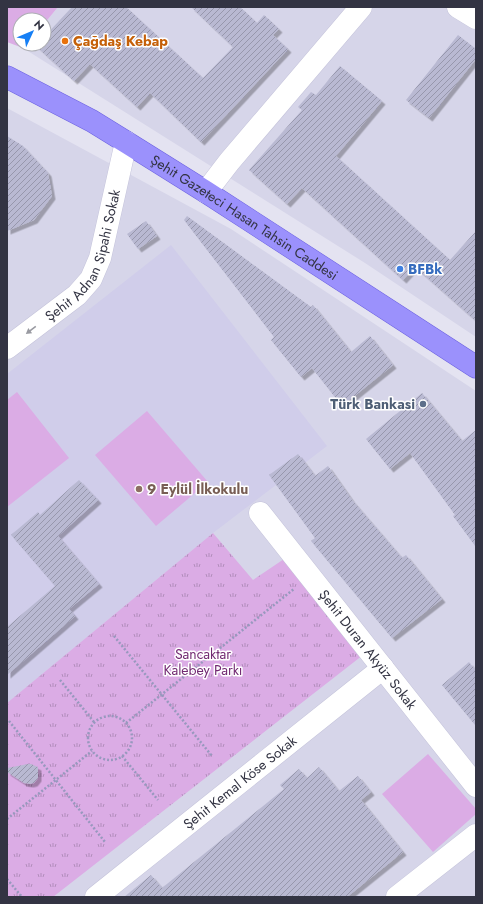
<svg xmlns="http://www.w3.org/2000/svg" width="483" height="904" font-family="Jost,sans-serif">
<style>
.residential{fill:#d6d5e9}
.education{fill:#d0cdea}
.green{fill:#dbace5}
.park{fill:url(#park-tufts)}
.building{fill:url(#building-hatch);filter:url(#shadow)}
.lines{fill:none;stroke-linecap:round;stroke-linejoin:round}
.minor-casing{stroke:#c4c3da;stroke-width:23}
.major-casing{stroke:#6c62e0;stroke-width:23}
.path{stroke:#9898be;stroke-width:2.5;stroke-dasharray:2 2;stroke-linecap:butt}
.minor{stroke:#fff;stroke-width:22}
.major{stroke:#9b91fc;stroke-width:22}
.oneway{fill:#999aa1}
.food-dot{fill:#e8710a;stroke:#fff;stroke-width:1.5}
.shop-dot{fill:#3f7fe0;stroke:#fff;stroke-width:1.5}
.service-dot{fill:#5c6f8a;stroke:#fff;stroke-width:1.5}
.education-dot{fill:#8d6e63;stroke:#fff;stroke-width:1.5}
.labels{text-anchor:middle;stroke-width:3;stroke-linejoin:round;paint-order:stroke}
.food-label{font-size:14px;font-weight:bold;fill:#c56008;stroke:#fff;text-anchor:start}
.street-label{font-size:14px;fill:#333443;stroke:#fff}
.shop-label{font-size:14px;font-weight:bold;fill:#366cbe;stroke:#fff;text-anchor:start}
.service-label{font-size:14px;font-weight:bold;fill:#4e5e75;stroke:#fff;text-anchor:end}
.education-label{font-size:14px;font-weight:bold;fill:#785e54;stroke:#fff;text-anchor:start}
.park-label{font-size:14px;fill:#722972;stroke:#fff}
</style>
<defs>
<pattern id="park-tufts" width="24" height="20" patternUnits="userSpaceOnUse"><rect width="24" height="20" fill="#dbace5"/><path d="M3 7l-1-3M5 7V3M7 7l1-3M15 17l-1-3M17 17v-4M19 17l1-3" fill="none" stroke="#b28dbb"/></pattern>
<pattern id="building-hatch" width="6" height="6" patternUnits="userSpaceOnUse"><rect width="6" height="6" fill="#b9b9d2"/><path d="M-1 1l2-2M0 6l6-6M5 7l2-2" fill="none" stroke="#9797ac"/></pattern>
<filter id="shadow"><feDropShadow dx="3.5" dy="3.5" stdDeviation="0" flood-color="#0004"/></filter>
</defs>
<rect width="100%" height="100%" fill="#e4e3f1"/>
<path class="residential" d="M58,7H476V337L365,263L23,48L26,44H44V24Z
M7,108L231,229L476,391V897H7Z"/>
<path class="education" d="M171,245L327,446L213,533L7,703V374Z"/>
<path class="green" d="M7,7H58L44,24V20H20V44H26L23,48L7,42Z
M17,392L69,458L7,507V400Z
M147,411L208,482L156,526L95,455Z
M428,754L476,809V814L433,852L382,794Z"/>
<path class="park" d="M213,533L253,580L284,559L363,655L53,897H7V703Z"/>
<path class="building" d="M72,7H126L203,78L233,47L191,7H240L257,23L264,15L279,29L273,35L288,49L201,142L150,93L137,107L90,64L74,81L36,46L38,44H44V37Z
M458,35L476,49V59L429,118L406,100Z
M340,66L382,101L336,156L450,260L476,231V321L415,267L403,280L302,188L287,204L249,170L302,110L298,107L311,92L316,95Z
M7,136L23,146L48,173L52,196L34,220L7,231Z
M187,216L311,307L313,305L351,352L370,336L393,365L342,406L312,368L301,377L271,340L274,337L184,220Z
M146,221L157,236L138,249L127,234Z
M422,393L462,441L476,430V547L453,516L455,515L410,453L390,469L366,439Z
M298,454L315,476L328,466L352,500L402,558L406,555L442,599L392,638L311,541L315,538L269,475Z
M79,480L98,500L58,536L99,584L69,609L75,616L7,675V627L55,586L11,535L38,512L40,515Z
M469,662L476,671V726L442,685Z
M28,764H31L38,767V778L34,783L30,784L24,783L7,772V768Z
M319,767L339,791L358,776L371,792L361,800L403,852L347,897H124L151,875L162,888L284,789L280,785L299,769L307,778Z"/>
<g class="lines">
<defs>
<g id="minor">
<path d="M458,7L476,18"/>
<path d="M206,192L229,162L361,7"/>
<path id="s1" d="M7,348L77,295L91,279L100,258L126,142"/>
<path id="s2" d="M260,513L476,786"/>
<path id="s3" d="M96,897L383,668"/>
<path d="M397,897L476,835"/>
</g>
<g id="major">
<path id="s4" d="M7,77L92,121L126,142L206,192L476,367"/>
</g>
</defs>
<use href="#minor" class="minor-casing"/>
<use href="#major" class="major-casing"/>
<path class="path" d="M114,636L212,756
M60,680L94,722
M88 738a22 22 0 1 1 44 0a22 22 0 1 1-44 0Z
M9,721L105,842
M126,723L294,589
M122,756L158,800
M7,819L92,751
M7,879L22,897"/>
<use href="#minor" class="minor"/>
<use href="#major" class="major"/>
</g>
<defs><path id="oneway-solid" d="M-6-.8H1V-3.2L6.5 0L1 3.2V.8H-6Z"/></defs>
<use class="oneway" href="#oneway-solid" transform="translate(31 330) rotate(143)"/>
<circle class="food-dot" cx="65" cy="41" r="4"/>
<circle class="shop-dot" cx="400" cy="269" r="4"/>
<circle class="service-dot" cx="423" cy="404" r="4"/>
<circle class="education-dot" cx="139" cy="489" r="4"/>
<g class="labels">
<g class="food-label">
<text x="73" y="46">Çağdaş Kebap</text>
</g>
<g class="street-label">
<text dy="5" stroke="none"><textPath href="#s4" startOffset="276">Şehit Gazeteci Hasan Tahsin Caddesi</textPath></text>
<text dy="5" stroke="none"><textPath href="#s1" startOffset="126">Şehit Adnan Sipahi Sokak</textPath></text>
<text dy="5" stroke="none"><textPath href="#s2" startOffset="174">Şehit Duran Akyüz Sokak</textPath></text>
<text dy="5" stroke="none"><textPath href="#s3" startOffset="184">Şehit Kemal Köse Sokak</textPath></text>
</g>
<g class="shop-label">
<text x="408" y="274">BFBk</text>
</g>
<g class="service-label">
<text x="415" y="409">Türk Bankasi</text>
</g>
<g class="education-label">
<text x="147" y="494">9 Eylül İlkokulu</text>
</g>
<g class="park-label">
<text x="203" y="659">Sancaktar<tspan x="203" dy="16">Kalebey Parkı</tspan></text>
</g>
</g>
<rect width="483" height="904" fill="none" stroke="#333443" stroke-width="16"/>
<g transform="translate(32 32) rotate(46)"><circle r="19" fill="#ffffff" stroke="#adaeb4"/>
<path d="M0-3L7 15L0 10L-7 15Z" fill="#167ff5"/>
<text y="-6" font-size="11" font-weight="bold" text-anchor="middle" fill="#333443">N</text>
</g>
</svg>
